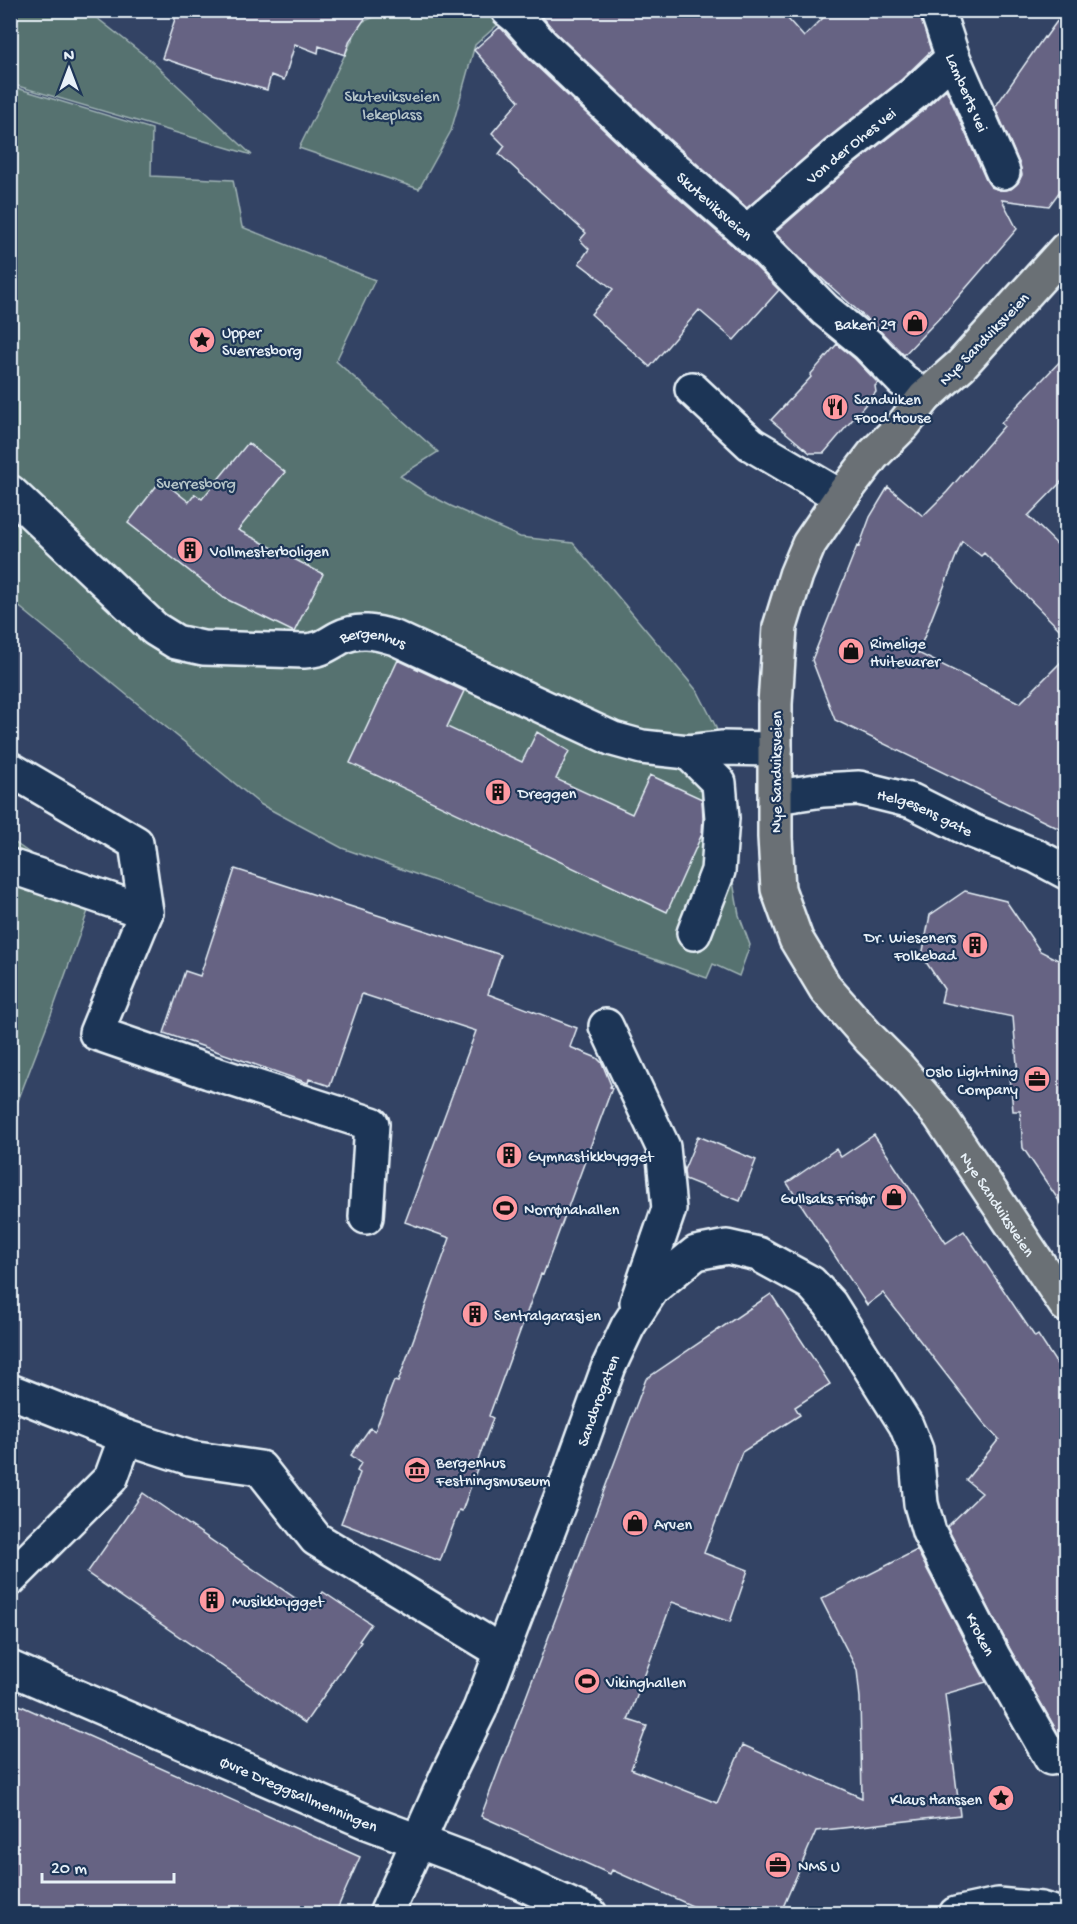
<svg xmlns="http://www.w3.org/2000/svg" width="1077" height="1924" font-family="'Gochi Hand',sans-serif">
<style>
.green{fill:#567270;stroke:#9fb2b4;stroke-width:1.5}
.building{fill:#666383;stroke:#e8f1f8;stroke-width:1.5}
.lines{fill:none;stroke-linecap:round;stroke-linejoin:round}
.minor-casing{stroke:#e8f1f8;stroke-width:38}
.major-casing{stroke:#e8f1f8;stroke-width:38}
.minor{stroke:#1d3557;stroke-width:33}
.major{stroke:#6a7074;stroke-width:33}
.labels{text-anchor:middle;stroke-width:4.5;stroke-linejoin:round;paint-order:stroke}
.street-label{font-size:16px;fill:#e8f1f8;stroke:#1d3557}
.park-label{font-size:16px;fill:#b5c5c8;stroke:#1d3557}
.poi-label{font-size:16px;fill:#e8f1f8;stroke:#1d3557;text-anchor:start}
</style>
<rect width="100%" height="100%" fill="#334364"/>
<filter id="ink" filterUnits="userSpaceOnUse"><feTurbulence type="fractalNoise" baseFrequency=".0167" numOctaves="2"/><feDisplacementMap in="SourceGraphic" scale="12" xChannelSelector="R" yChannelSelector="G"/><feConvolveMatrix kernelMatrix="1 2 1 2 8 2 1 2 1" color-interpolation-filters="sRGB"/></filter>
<g filter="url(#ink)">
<path class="green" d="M10,11H88L148,58L252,155L11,84Z
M376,11H494L503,20L475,45L451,131L419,189L299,148L361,22L375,17Z
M10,86L152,129L151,176L233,180L242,227L375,280L336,361L438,452L400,476L426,493L451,506L520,537L573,543L698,692L715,725L730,768L735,792L733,882L739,915L750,945L739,976L713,964L707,978L342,848L260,804L11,600Z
M11,840L31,854L99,880L52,1012L11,1119Z"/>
<path class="building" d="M178,10H371L350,40L345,55L319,46L318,53L295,44L284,80L271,75L267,90L216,76L162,58Z
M547,10H780L804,37L831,10H919L931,51L901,80L824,141L747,208L669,139L555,32L542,16Z
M1065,10H1066V183L1049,206L1002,200L1017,229L947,310L904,355L876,327L809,267L775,233L848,169L925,109L946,89L986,180L991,187L1000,190L1011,189L1018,183L1022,175L1020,165L995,107L1044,37L1045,38Z
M500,27L529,59L643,167L750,261L779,290L734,340L699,310L650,367L591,314L613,289L579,263L589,249L580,240L586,233L499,154L505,146L492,133L519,101L474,50Z
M837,344L855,359L878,383L875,386L876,392L824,453H810L771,420L811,377L810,375Z
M1066,355V477L1028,516L1066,553V636L984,553L981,556L962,541L918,653L1020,703L1066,657V832L835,720L812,660L857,546L859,547L870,517L888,487L923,516L947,492L1004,426L1001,423Z
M248,443L285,472L238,530L323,574L294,632L224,598L128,523L161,480L189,502L195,494L202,499Z
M398,660L464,691L447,727L522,762L537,732L569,751L556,779L632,814L650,775L702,799L703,818L702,834L667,912L350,763Z
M235,869L501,955L488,994L577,1028L570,1047L597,1058L602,1063L611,1085L610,1087L612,1088L543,1275L541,1274L489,1416L493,1418L475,1469H477L462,1511L459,1510L440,1561L341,1523L360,1473L357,1471L361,1463L351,1455L370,1428L375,1431L394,1381L398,1382L450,1238L405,1222L476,1031L362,994L330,1086L309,1079L308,1083L164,1033L185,971L200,976Z
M965,891L1006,901L1040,951L1066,964V1211L1023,1148L1020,1111H1013L1010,1077L1018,1076L1013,1017L941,1002L944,989L922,956L930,915Z
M874,1135L946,1243L964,1231L1035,1337L1038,1335L1066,1378V1747L1010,1649L947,1527L982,1493L966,1480L999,1439L983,1422L883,1293L867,1305L787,1183L836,1149L841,1157Z
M698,1136L756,1160L740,1201L685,1179L684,1170Z
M771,1294L830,1384L795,1407L800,1415L742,1452L704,1553L748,1570L730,1622L672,1602L628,1720L647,1726L631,1769L717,1803L743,1745L862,1798L860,1698L857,1670L821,1599L917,1550L986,1682L945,1694L960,1815L816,1831L780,1914H710L612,1870L610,1874L481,1816L646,1379Z
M143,1493L311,1609L323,1592L371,1624L359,1641L361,1642L305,1723L87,1573Z
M10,1701L360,1857L335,1914H10Z"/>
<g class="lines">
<defs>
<g id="minor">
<path id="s1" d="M508,10L518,18L542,45L656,153L763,247L825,310L868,345L902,380L925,397"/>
<path id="s2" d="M937,10L953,58L1003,172"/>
<path id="s3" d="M747,232L836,155L913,94L953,58"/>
<path d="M692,389L751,444L841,497"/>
<path id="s4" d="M10,492L155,629L176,642L203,648L304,651C321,650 325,646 339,638C358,628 376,632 395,638L613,739L642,747L688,752L723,748L775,749"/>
<path d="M688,752L719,783L722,818L718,871L694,933"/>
<path d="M10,769L136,843L146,912"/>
<path id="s5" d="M776,797L823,790L859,788L912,801L972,831L1036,856L1066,872"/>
<path d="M10,866L146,912L96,1033L209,1072L372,1124L366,1217"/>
<path d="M606,1026L663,1147L669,1209L637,1302"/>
<path d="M10,1391L126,1437L111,1478L10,1579"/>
<path d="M126,1437L190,1458L260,1468L316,1539L502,1652"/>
<path id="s6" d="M10,1668L367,1822L484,1866L590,1914"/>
<path id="s7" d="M386,1914L449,1772L480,1709L570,1474L609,1366L628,1326L652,1289L696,1253L727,1247L758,1254L811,1283L830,1304L906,1425L916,1450L921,1504L929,1532L994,1658L1051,1758"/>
<path d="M956,1914L998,1905L1041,1909L1058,1914"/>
</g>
<g id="major">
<path id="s8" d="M1066,249L961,365L925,397L904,424L873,455L841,497L809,544L796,575L780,627L775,704V837L778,889L796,939L826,989L870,1039L898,1067L940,1116L1066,1305"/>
</g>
</defs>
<use href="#minor" class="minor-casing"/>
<use href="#major" class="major-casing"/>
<use href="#minor" class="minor"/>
<use href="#major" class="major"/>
</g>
</g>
<defs>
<symbol id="shop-disc" viewBox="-11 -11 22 22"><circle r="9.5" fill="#ff9aa2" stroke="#1d3557"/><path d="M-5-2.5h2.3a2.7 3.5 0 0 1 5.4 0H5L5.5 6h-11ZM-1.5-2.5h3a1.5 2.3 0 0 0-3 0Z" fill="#111"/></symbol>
<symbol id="sight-disc" viewBox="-11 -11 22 22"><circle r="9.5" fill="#ff9aa2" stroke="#1d3557"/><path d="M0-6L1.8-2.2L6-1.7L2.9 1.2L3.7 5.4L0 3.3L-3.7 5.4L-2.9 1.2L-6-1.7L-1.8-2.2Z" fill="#111"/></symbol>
<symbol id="restaurant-disc" viewBox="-11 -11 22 22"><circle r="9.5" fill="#ff9aa2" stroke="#1d3557"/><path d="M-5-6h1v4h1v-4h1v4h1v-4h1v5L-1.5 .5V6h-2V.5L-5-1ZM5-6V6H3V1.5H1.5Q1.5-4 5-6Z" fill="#111"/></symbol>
<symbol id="building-disc" viewBox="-11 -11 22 22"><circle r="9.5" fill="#ff9aa2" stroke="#1d3557"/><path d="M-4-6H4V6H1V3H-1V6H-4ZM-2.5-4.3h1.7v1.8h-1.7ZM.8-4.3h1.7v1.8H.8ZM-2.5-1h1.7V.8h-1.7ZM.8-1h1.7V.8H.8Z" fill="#111"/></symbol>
<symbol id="office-disc" viewBox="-11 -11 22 22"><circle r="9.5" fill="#ff9aa2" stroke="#1d3557"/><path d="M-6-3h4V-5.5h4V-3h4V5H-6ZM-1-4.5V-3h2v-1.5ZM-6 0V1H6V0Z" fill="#111"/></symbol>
<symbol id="stadium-disc" viewBox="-11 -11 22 22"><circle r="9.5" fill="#ff9aa2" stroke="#1d3557"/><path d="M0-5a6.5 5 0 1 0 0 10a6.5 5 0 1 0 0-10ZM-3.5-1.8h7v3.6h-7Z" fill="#111"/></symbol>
<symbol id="museum-disc" viewBox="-11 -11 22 22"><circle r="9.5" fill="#ff9aa2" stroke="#1d3557"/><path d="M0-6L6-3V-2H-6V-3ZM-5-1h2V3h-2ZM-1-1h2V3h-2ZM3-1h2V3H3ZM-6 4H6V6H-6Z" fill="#111"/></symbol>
</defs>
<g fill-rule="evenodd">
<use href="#shop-disc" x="900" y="308" width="30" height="30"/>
<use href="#sight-disc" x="187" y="325" width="30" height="30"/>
<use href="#restaurant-disc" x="820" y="392" width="30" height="30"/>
<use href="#building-disc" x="175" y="535" width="30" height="30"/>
<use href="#shop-disc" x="836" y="636" width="30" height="30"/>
<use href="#building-disc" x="483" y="777" width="30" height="30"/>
<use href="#building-disc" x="960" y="930" width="30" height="30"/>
<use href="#office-disc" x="1022" y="1064" width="30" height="30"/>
<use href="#building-disc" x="494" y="1140" width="30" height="30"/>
<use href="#shop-disc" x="879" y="1182" width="30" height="30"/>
<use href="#stadium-disc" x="490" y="1193" width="30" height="30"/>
<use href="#building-disc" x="460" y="1299" width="30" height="30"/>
<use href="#museum-disc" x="402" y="1455" width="30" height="30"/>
<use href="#shop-disc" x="620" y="1508" width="30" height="30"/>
<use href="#building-disc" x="197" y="1585" width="30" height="30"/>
<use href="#stadium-disc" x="572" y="1666" width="30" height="30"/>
<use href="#sight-disc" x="986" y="1783" width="30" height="30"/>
<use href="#office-disc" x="763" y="1850" width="30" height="30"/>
</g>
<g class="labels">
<g class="street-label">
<text dy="6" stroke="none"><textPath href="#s2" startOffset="88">Lamberts vei</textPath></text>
<text dy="6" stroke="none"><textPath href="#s3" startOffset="135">Von der Ohes vei</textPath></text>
<text dy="6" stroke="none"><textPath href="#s1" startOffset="285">Skuteviksveien</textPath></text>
<text transform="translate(983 338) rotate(-46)" y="6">Nye Sandviksveien</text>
<text dy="6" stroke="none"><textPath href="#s4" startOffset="426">Bergenhus</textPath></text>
<text transform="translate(775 772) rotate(-90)" y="6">Nye Sandviksveien</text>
<text dy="6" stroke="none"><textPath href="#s5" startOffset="154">Helgesens gate</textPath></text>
<text dy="6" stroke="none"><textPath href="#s8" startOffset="1130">Nye Sandviksveien</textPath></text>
<text dy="6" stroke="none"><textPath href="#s7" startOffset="556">Sandbrogaten</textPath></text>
<text dy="6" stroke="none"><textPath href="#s7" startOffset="1257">Kroken</textPath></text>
<text dy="6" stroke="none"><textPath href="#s6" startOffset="315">Øvre Dreggsallmenningen</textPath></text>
</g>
<g class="park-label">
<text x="392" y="101">Skuteviksveien<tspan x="392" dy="18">lekeplass</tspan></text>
<text x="196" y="488">Sverresborg</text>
</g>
<g class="poi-label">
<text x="896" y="329" text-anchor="end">Bakeri 29</text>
<text x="222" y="337">Upper<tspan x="222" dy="18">Sverresborg</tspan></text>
<text x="854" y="404">Sandviken<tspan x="854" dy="18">Food House</tspan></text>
<text x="210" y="556">Vollmesterboligen</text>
<text x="870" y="648">Rimelige<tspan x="870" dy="18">Hvitevarer</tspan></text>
<text x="518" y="798">Dreggen</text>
<text x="956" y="942" text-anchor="end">Dr. Wieseners<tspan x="956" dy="18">Folkebad</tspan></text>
<text x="1018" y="1076" text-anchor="end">Oslo Lightning<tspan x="1018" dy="18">Company</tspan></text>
<text x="528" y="1161">Gymnastikkbygget</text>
<text x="874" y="1203" text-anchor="end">Gullsaks Frisør</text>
<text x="524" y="1214">Norrønahallen</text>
<text x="494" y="1320">Sentralgarasjen</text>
<text x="436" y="1467">Bergenhus<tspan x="436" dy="18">Festningsmuseum</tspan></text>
<text x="654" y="1529">Arven</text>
<text x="232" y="1606">Musikkbygget</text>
<text x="606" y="1687">Vikinghallen</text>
<text x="982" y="1804" text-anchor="end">Klaus Hanssen</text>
<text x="798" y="1871">NMS U</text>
</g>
</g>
<rect width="1077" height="1924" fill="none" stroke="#1d3557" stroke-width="36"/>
<rect x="18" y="18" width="1041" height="1888" fill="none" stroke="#e8f1f8" stroke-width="2" filter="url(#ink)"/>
<g transform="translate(69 69)" stroke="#1d3557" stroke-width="4.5" paint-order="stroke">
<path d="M0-4.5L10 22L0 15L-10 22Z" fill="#e8f1f8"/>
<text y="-9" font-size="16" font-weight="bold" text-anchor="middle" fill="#e8f1f8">N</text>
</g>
<path d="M42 1873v9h132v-9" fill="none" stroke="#e8f1f8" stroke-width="3"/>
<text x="51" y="1873" font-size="18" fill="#e8f1f8" stroke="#1d3557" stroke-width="4.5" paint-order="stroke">20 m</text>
</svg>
